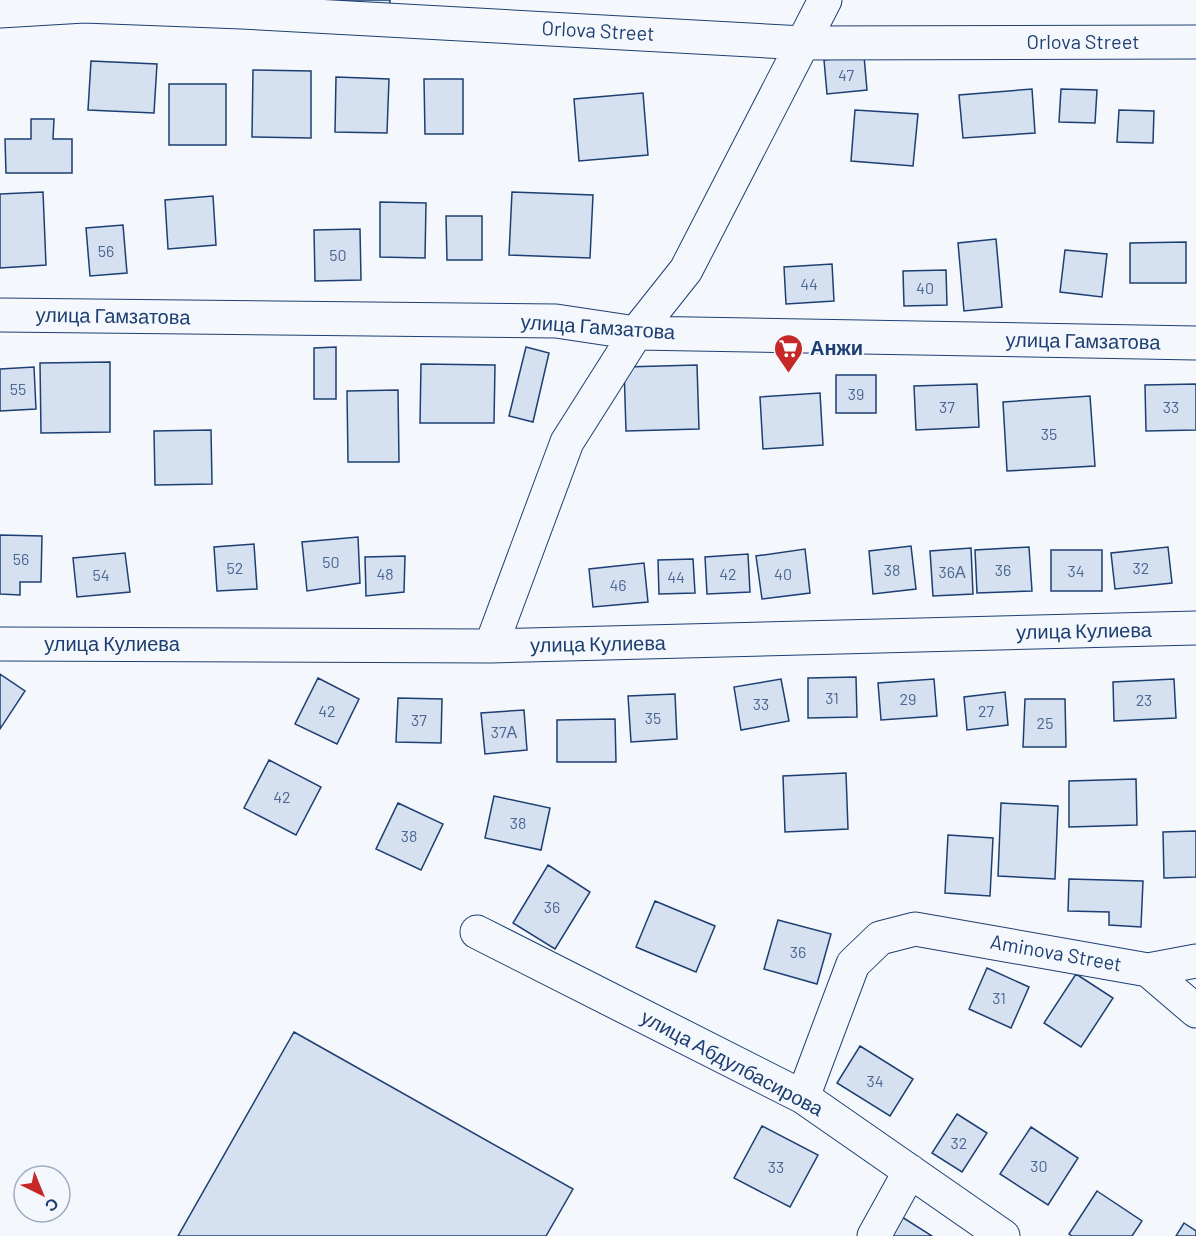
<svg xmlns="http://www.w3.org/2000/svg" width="1196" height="1236" font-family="Barlow,sans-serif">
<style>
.building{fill:#d5e0f0;stroke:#1d3f73;stroke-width:1.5}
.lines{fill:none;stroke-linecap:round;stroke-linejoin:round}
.minor-casing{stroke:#1d3f73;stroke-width:35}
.minor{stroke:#f4f7fb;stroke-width:33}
.labels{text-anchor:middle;stroke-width:4.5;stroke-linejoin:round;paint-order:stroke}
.number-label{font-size:16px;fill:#4b6792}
.street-label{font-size:20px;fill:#1d3f73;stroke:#f4f7fb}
.poi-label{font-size:20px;font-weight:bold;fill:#1d3f73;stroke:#f4f7fb;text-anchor:start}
</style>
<rect width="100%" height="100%" fill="#f4f7fb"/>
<path class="building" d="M329,0H390L389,11L329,8Z
M864,56L867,90L827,94L824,60Z
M91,61L157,64L154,113L88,110Z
M253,70L311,71V138L252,137Z
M336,77L389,79L387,133L335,132Z
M424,79H463V134H425Z
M169,84H226V145H169Z
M1032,89L1035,133L963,138L959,95Z
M1061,89L1097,90L1095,123L1059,122Z
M643,93L648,155L579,161L574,99Z
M855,110L918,114L913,166L851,161Z
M1119,110L1154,111L1153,143L1117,142Z
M31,119H54L53,139H72V173H6L5,139H31Z
M43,192L46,265L0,268V194Z
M512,192L593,195L590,258L509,255Z
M213,196L216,245L168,249L165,200Z
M380,202L426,203L425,258L380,257Z
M446,216H482V260H447Z
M123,225L127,273L90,276L86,228Z
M360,229L361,280L315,281L314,230Z
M996,239L1002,307L964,311L958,243Z
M1186,242V283H1130V243Z
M1065,250L1107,254L1102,297L1060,292Z
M832,264L834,301L786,304L784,267Z
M946,270L947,305L904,306L903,271Z
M336,347V399H314V348Z
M526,347L549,353L533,422L509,416Z
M110,362V432L41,433L40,363Z
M421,364L495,365L494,423H420Z
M697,365L699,429L626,431L624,367Z
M34,367L36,409L0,411V369Z
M836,375H876V413H836Z
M977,384L979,427L916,430L914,386Z
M1196,384V430L1146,431L1145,385Z
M398,390L399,462H348L347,391Z
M820,393L823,445L763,449L760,397Z
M1090,396L1095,466L1007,471L1003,402Z
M211,430L212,484L155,485L154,431Z
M0,535L42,536L41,582H20V595L0,594Z
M358,537L360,583L307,591L302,542Z
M254,544L257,589L217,591L214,547Z
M911,546L916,589L873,594L869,551Z
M1029,547L1032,591L977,593L975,550Z
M1168,547L1172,583L1115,589L1111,553Z
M971,548L973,594L933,596L930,551Z
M805,549L810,593L762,599L756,556Z
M1051,550H1102V591H1051Z
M125,553L130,592L77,597L73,558Z
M748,554L750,592L707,594L705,557Z
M405,556L404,592L366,596L365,557Z
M693,559L695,593L659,594L658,560Z
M644,563L648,602L593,607L589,569Z
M0,674L25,691L0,729Z
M856,677L857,717L808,718V678Z
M318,678L359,699L337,744L295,724Z
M781,679L789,721L741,730L734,687Z
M934,679L937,716L881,720L878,683Z
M1174,679L1176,718L1114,721L1113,682Z
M1005,692L1008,725L967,730L964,697Z
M675,694L677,739L631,742L628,696Z
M398,698L442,699L441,743L396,742Z
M1025,699H1065L1066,747H1023Z
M524,710L527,750L485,754L481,713Z
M615,719L616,762H557V720Z
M269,760L321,787L296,835L244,808Z
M846,773L848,829L785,832L783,776Z
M1136,779L1137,825L1069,827V781Z
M494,796L550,808L541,850L485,838Z
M398,803L443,824L421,870L376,849Z
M1001,803L1058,806L1055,879L998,876Z
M1196,831V877L1164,878L1163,832Z
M948,835L993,838L990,896L945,893Z
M548,865L590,892L555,949L513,923Z
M1069,879L1143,881L1141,927L1109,925V912L1068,911Z
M655,901L715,926L696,972L636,947Z
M778,920L831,934L817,984L764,969Z
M987,968L1029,987L1011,1028L969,1009Z
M1076,974L1113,998L1081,1047L1044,1023Z
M294,1032L573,1189L546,1236H178Z
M860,1046L913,1079L890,1116L837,1083Z
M957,1114L987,1133L962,1172L932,1153Z
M762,1126L818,1155L790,1207L734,1178Z
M1031,1127L1078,1158L1048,1205L1000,1174Z
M1097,1191L1142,1221L1132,1236H1072L1069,1234Z
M902,1217L932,1236H889Z
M1184,1223L1196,1231V1236H1176Z"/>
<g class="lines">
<defs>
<path id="minor" d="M0,11L84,6L242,12L803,43L1196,42
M0,315L556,321L636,333L1196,343
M0,644L491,646L1196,628
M491,646L567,442L636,333L686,270L825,0
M477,932L803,1097L1003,1236
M1148,970L1196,1011
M803,1097L853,964L880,938L915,929L1148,970L1196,961
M874,1236L910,1171"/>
</defs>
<use href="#minor" class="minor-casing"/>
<use href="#minor" class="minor"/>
</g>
<defs>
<symbol id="supermarket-pin" viewBox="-11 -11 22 30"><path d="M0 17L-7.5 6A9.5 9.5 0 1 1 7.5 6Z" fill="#c62828" stroke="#f4f7fb"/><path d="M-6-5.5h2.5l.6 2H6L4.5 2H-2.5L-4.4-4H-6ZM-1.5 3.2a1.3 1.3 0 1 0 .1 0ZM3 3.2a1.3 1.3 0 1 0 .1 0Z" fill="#fff"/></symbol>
</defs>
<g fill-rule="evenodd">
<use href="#supermarket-pin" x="772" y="332" width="33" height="45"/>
</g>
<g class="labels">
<g class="number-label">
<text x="846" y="81">47</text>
<text x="106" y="257">56</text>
<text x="338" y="261">50</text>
<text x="809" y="290">44</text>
<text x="925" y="294">40</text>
<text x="18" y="395">55</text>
<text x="856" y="400">39</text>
<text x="947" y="413">37</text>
<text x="1171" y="413">33</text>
<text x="1049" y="440">35</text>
<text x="21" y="565">56</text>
<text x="331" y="568">50</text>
<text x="235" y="574">52</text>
<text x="1141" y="574">32</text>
<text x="892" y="576">38</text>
<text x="1003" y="576">36</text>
<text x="1076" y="577">34</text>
<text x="952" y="578">36А</text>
<text x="385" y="580">48</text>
<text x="728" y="580">42</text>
<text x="783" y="580">40</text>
<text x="101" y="581">54</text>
<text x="676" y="583">44</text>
<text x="618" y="591">46</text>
<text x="832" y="704">31</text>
<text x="908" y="705">29</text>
<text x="1144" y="706">23</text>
<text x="761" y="710">33</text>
<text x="327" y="717">42</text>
<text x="986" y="717">27</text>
<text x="653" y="724">35</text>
<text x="419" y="726">37</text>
<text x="1045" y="729">25</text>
<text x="504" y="738">37А</text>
<text x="282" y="803">42</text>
<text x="518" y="829">38</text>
<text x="409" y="842">38</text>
<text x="552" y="913">36</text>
<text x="798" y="958">36</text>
<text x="999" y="1004">31</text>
<text x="875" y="1087">34</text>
<text x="959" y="1149">32</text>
<text x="1039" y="1172">30</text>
<text x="776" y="1173">33</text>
</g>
<g class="street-label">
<text transform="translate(598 31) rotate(3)" y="7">Orlova Street</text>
<text x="1083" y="49">Orlova Street</text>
<text transform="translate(113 316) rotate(1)" y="7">улица Гамзатова</text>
<text transform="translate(598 327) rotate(4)" y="7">улица Гамзатова</text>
<text transform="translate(1083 341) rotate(1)" y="7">улица Гамзатова</text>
<text transform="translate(1084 631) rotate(-1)" y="7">улица Кулиева</text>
<text x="112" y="651">улица Кулиева</text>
<text transform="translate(598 644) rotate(-1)" y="7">улица Кулиева</text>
<text transform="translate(1056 953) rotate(10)" y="7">Aminova Street</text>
<text transform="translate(732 1063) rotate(28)" y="7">улица Абдулбасирова</text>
</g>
<g class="poi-label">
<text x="810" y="355">Анжи</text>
</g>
</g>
<g transform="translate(42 1194) rotate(137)"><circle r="28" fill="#f4f7fb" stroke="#9eadc5" stroke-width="1.5"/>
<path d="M0-4.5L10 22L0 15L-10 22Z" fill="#c62828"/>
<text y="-9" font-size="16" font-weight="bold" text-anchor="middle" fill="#1d3f73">С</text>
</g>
</svg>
